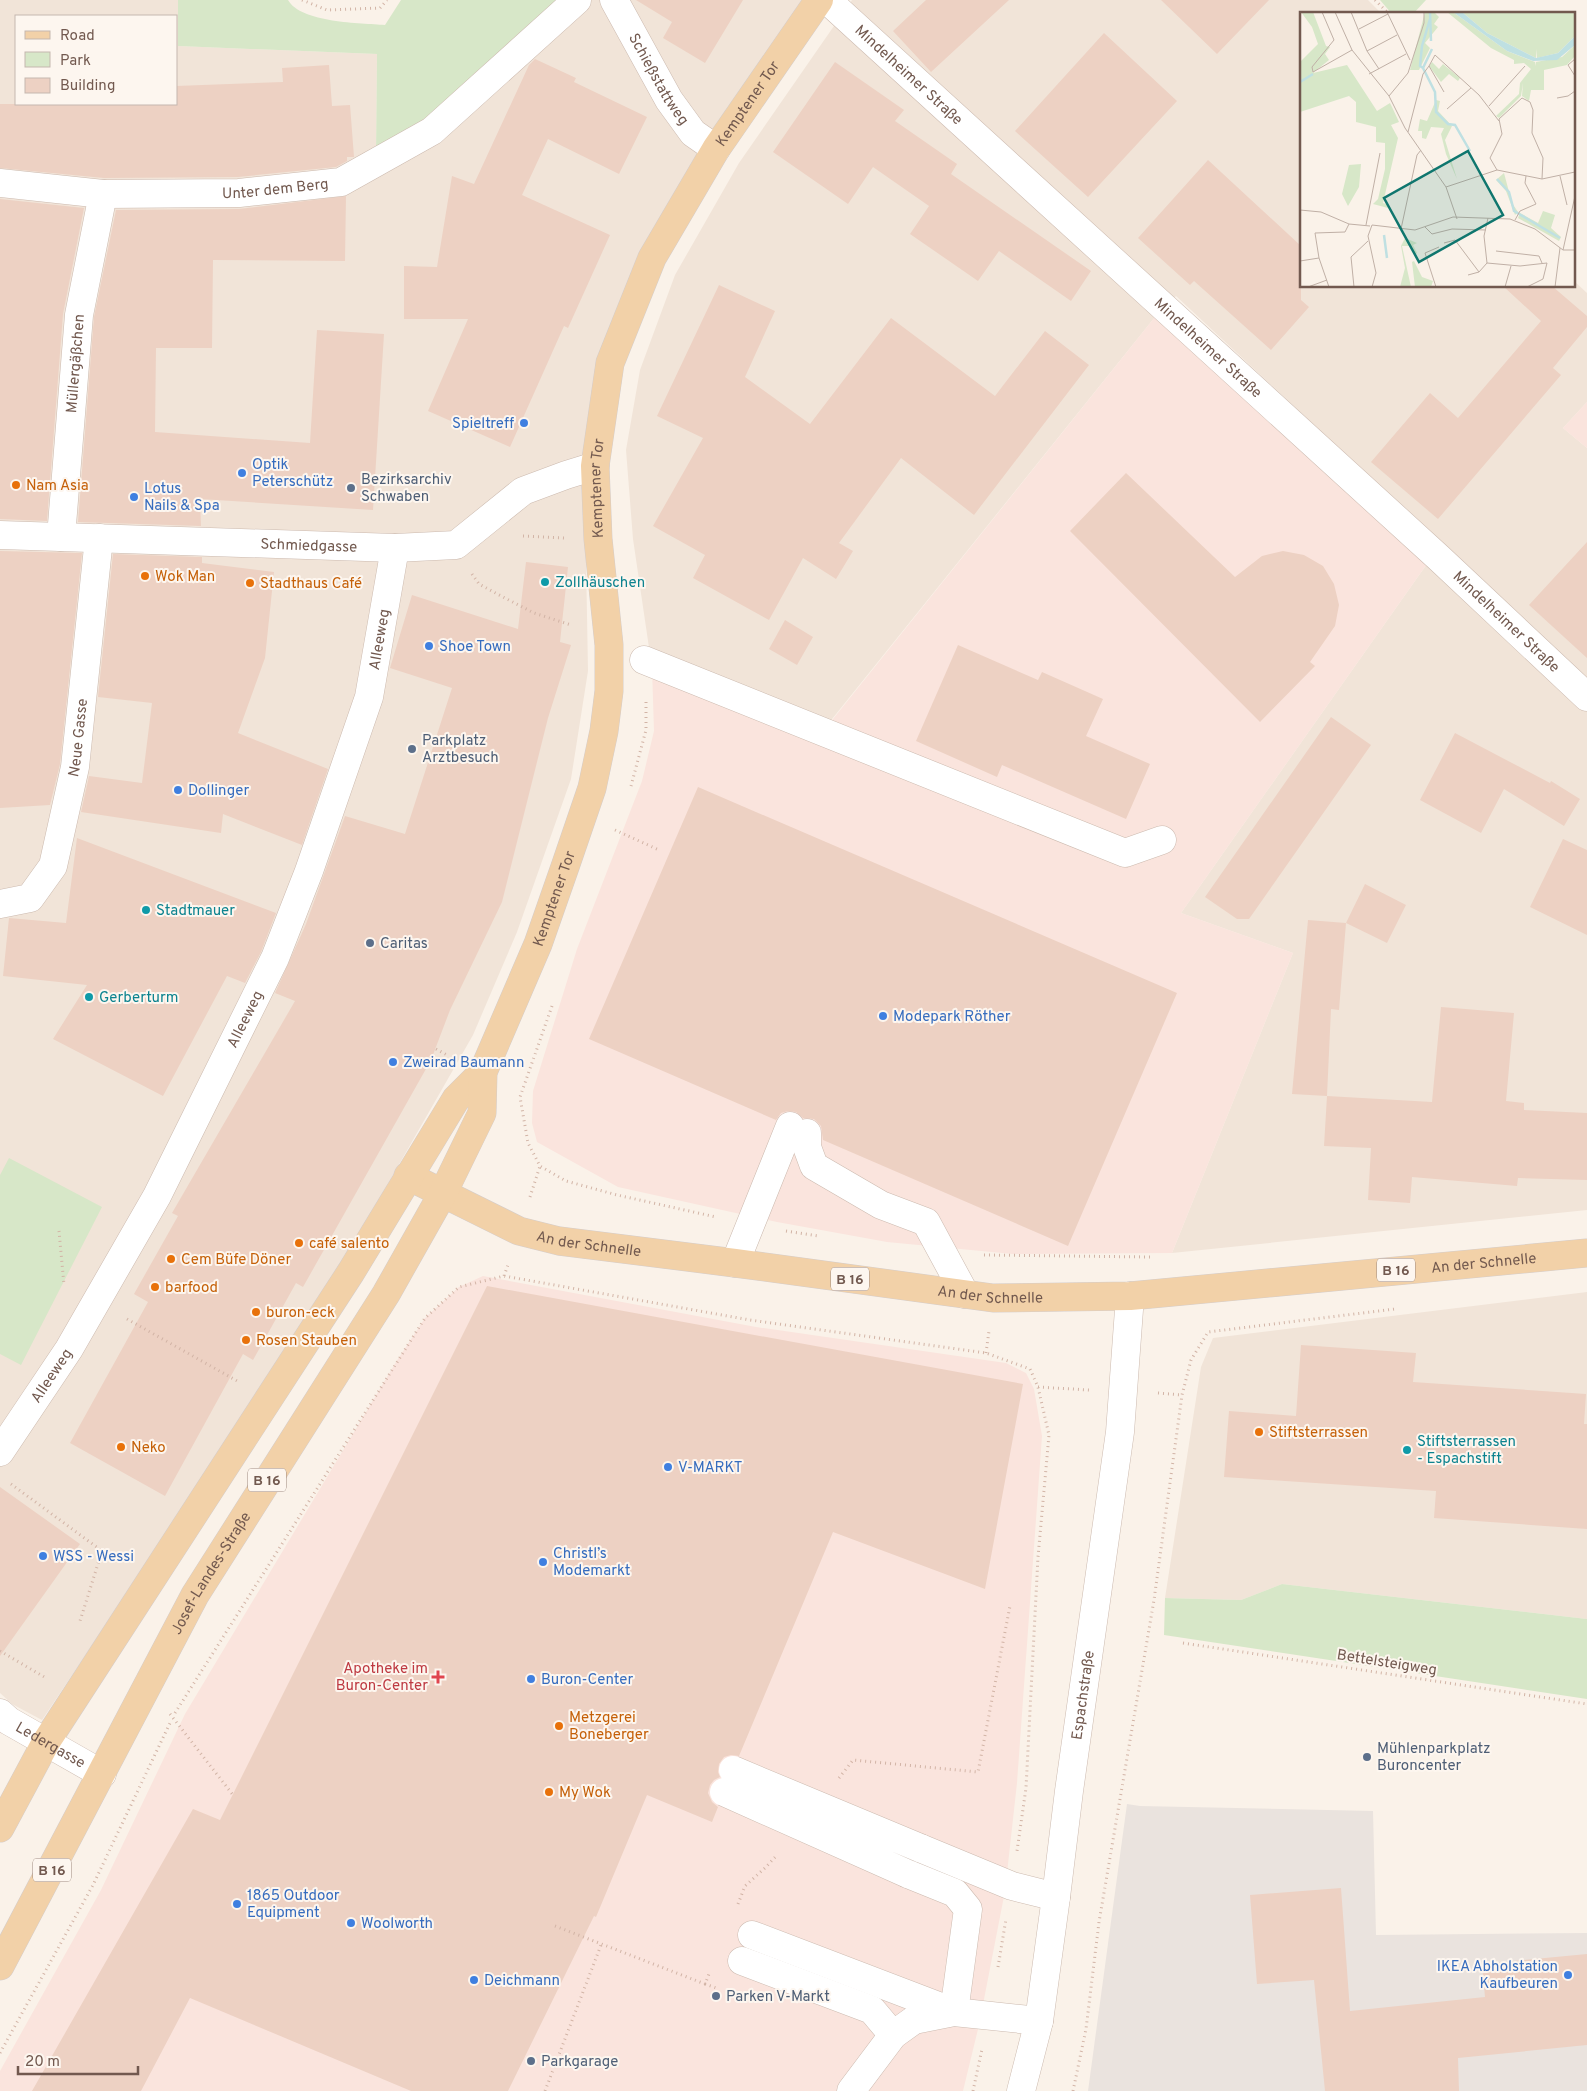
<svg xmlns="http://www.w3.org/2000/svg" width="1587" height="2091" font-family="Overpass,sans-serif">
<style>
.residential{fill:#f1e4d8;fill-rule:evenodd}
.commercial{fill:#fae4dd}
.industrial{fill:#eae3de}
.green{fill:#d7e7c8}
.building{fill:#edd1c3}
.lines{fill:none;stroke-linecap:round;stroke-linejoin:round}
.minor-casing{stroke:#ccbaaf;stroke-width:29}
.major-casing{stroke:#d5cdca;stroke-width:29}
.path{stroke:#d2b4a6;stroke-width:3;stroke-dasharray:1 4;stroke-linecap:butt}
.minor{stroke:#fff;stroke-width:28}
.major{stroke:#f2d1a8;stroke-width:28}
.minor-bridge-casing{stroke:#ccbaaf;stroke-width:29;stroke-linecap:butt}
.minor-bridge{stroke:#fff;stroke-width:28}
.shop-dot{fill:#3f7fe0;stroke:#fdf6ef;stroke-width:2}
.food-dot{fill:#e8710a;stroke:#fdf6ef;stroke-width:2}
.service-dot{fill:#5c6f8a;stroke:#fdf6ef;stroke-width:2}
.culture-dot{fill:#0f9aa8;stroke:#fdf6ef;stroke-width:2}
.health-dot{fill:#e0444e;stroke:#fdf6ef;stroke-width:2}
.labels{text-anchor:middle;stroke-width:4;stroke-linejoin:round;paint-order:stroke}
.shield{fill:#fdf6ef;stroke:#9c887f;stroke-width:1}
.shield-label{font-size:14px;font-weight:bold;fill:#72594f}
.street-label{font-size:15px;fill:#72594f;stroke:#fdf6ef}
.shop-label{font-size:15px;fill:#366cbe;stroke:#fdf6ef;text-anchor:start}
.service-label{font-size:15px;fill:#4e5e75;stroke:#fdf6ef;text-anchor:start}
.food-label{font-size:15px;fill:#c56008;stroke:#fdf6ef;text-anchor:start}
.culture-label{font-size:15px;fill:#0d838f;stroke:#fdf6ef;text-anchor:start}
.health-label{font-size:15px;fill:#be3a42;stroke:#fdf6ef;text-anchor:end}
.inset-river{fill:none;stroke:#bfe0e2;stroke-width:2.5}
.inset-road{fill:none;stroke:#c0b0a6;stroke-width:1}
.view{fill:#0f766e;fill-opacity:0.15;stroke:#0f766e;stroke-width:2.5}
.inset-edge{fill:none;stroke:#72594f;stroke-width:2.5}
</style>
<rect width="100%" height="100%" fill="#faf2e9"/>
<path class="residential" d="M0,0H178V46L377,54L376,153L337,173L237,186L102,184L0,172ZM16,16H176V104H16Z
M586,0H603L701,152L598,361L584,449L588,671L571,779L517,932L473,1035L314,1313L42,1720L12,1704L0,1693V191L241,198L352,192L438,136Z
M619,0H807L713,136L691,122Z
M852,0H1368L1382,14H1301V286H1573V280L1587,293V402L1563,428L1587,448V680L1176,296L1159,312L816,739L652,668L633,539L626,450L640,370L675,275L739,163Z
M1429,561L1587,708V1210L1172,1253L1293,953L1181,913Z
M1587,1292V1619L1282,1584L1241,1600L1165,1598L1201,1367L1213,1338Z"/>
<path class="commercial" d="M1159,312L1429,561L1181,913L1293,953L1172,1253L1013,1254L887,1242L777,1222L618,1187L537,1142L532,1123L533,1091L577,949L642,781L654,731L652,668L817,739Z
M1587,402V448L1563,428Z
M483,1276L756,1327L1006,1363L1026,1373L1034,1389L1042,1436L1017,1783L1005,1891L979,2025L963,2091H0V2071L101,1890L185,1714L396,1362L425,1318L459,1287Z"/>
<path class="industrial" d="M1127,1804L1140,1806L1373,1811L1376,1935L1587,1933V2091H1088Z"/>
<path class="green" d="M178,0H288C301,23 361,23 385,25L401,0H563L428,125L376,153L377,54L178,46Z
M1380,0H1426L1413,14H1392Z
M9,1158L102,1207L21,1365L0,1354V1175Z
M1282,1584L1587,1619V1699L1164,1635L1165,1598L1241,1600Z"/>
<path class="building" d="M636,0H743L705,63L663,38L672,22Z
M926,0H1009L931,72L893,31Z
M1161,0H1269L1217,54Z
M1104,33L1177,101L1088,197L1015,131Z
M535,59L576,78L574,82L647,117L619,174L548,139L522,195L610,235L568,328L564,326L510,447L428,411L468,319H404V266L437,267L452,176L474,184L529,65Z
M835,62L904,110L895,121L957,164L951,174L1091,271L1071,301L999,251L978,281L910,234L929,206L873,167L848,204L773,152Z
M329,65L332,106L350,105L354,157H347V161L336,167L238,177L104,178L0,168V104H176V86L283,82L282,68Z
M1208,160L1301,246V300L1309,307L1271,350L1194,281L1190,285L1138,238Z
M346,196L345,261L213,260L212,348H156L155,432L310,443L317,330L384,334L373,510L200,499L201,526L78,522L94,317L116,210L239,209Z
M0,199L84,208L63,314L47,521L0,519Z
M719,285L775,311L745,377L810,424L891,318L995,396L1045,331L1089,365L974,515L901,458L839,543L853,551L836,579L803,558L769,620L693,578L705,555L653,526L703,438L657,416Z
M1503,286H1552L1587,316V327L1553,368L1561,375L1438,519L1371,462L1430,393L1458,418L1541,321Z
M1126,473L1235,577L1262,556L1283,551L1304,555L1323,566L1334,584L1339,605L1335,626L1310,662L1315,666L1260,722L1070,531Z
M1587,542V658L1529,605Z
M0,551L82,553L60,764L50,805L0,808Z
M113,554L202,557V563L274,572L265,658L238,733L328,769L302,845L223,814L221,833L81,812L89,776L142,783L152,703L98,697Z
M526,562L568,567L560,642L571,645L548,718L502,902L450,1010L431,1060L303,1287L296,1283L253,1360L243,1354L165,1496L70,1443L148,1302L134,1294L178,1216L172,1213L295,1001L275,993L306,924L345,816L405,834L452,688L390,668L412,595L518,629Z
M785,620L813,637L797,665L769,649Z
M958,645L1038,680L1042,672L1103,699L1086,736L1150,764L1126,819L1002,765L997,777L916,741Z
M1331,717L1371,745L1249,919H1237L1205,897Z
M1455,733L1550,783L1551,781L1580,799L1564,826L1504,789L1481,833L1420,800Z
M698,787L1177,993L1068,1246L823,1140L821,1126L814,1119L803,1118L796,1112L788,1111L781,1113L776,1120L589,1039Z
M77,838L276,913L261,952L245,983L227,976L163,1096L53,1039L87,985L3,976L9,918L66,923Z
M1563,839L1587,850V935L1530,907Z
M1365,884L1406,905L1387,943L1346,923Z
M1308,920L1346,923L1339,1010L1331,1009L1327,1096L1292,1094Z
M1441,1007L1514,1013L1506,1101L1524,1103V1110L1587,1113V1180L1518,1178L1517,1186L1412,1177L1410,1203L1368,1200L1371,1148L1324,1146L1327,1096L1432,1102Z
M487,1286L1023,1384L985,1589L833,1532L739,1756L731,1755L724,1757L719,1764L718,1772L720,1777L714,1780L710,1785L708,1793L712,1802L718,1807L712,1822L647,1795L596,1917L594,1916L508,2091H411L190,1998L141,2091H32L193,1809L220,1820Z
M1301,1345L1416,1353L1413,1382L1586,1394L1584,1424H1587V1529L1434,1518L1436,1491L1224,1477L1229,1411L1296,1416Z
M0,1487L80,1544L0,1656Z
M1341,1888L1350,2011L1485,1997L1482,1964L1587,1954V2045L1458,2058L1459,2091H1325L1314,1980L1257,1984L1250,1895Z"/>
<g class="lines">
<defs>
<g id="minor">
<path id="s1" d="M614,0L669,100L693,133L716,149"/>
<path id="s2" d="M827,0L1439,558L1587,697"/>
<path id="s3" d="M0,183L103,194L239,193L341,182L432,131L577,0"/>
<path id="s4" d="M0,535L395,548L456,545L523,491L566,475L595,466"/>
<path id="s5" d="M61,537L79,315L103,194"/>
<path d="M644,660L1125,853L1162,840"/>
<path id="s6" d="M0,904L30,898L53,866L75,767L99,538"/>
<path d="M807,1133V1147L814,1166L881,1205L926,1222L965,1294"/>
<path d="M735,1263L790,1126"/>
<path id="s7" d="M0,1452L69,1349L157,1196L275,958L309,871L369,697L395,548"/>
<path id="s8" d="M0,1713L9,1721L102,1774"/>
<path d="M920,1848L1012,1886L1056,1897"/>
<path d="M752,1935L954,2012L968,1909L955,1893L908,1874"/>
<path d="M742,1961L872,2010L893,2035"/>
<path d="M851,2091L893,2035L914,2020L954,2012L1039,2021"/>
<path id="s9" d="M1021,2091L1039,2021L1056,1897L1069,1791L1120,1432L1130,1296"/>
</g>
<g id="major">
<path id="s10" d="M408,1176L519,1231L559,1241L735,1263L993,1298L1130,1296L1587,1253"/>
<path d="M0,1828L46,1742L351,1272L456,1099L483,1072"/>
<path id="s11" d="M0,1966L195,1595L386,1294L443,1193L482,1113L483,1072L538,944L566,864L592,788L604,731L609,691V645L598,539L595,466L610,363L652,258L716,149L819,0"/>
</g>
</defs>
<use href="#minor" class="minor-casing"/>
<use href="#major" class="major-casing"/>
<path class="path" d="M302,0L327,10L380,8L387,0
M1375,0L1389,14
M523,536L564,538
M472,574L479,584L503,597L534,613L571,625
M631,786L646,730V699
M615,830L659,850
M552,1006L520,1097L528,1143L540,1166L566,1181L617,1195L716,1217
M436,1049L449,1056
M530,1197L540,1166
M59,1231L64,1285
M786,1231L819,1236
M984,1255L1150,1257
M504,1276L508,1265
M127,1319L239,1382
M986,1353L989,1331
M1038,1387L1089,1390
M1158,1393L1182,1395
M11,1484L102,1551L80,1621
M1183,1643L1587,1704
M0,1651L46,1678
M175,1713L425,1318L459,1287L504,1276L750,1320L986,1353L1030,1369L1038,1387L1049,1435L1038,1557L1026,1788L1017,1851
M170,1714L233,1795
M839,1778L853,1760L978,1772L1010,1606
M738,1904L745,1886L766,1867L777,1855
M555,1926L705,1984L709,1974
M998,1967L1006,1919
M705,1984L719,1989
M0,2053L93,1885L170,1723
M545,2091L601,1945
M973,2091L982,2049
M1073,2091L1086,2029L1099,1922L1154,1600L1182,1395L1191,1360L1208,1332L1395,1309"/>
<use href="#minor" class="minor"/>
<use href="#major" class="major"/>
<defs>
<path id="minor-bridge" d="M733,1770L920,1848
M724,1792L908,1874"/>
</defs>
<use href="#minor-bridge" class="minor-bridge-casing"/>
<use href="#minor-bridge" class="minor-bridge"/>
</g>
<g class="shop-dot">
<circle cx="524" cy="423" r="5"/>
<circle cx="242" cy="473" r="5"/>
<circle cx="134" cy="497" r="5"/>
<circle cx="429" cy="646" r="5"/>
<circle cx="178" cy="790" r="5"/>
<circle cx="883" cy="1016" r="5"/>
<circle cx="393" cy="1062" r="5"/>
<circle cx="668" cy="1467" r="5"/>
<circle cx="43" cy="1556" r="5"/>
<circle cx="543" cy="1562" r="5"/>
<circle cx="531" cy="1679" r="5"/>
<circle cx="237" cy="1904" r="5"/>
<circle cx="351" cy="1923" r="5"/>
<circle cx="1568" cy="1975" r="5"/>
<circle cx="474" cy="1980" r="5"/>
</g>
<g class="food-dot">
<circle cx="16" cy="485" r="5"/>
<circle cx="145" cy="576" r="5"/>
<circle cx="250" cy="583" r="5"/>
<circle cx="299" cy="1243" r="5"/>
<circle cx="171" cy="1259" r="5"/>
<circle cx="155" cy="1287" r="5"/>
<circle cx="256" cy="1312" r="5"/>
<circle cx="246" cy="1340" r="5"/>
<circle cx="1259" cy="1432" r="5"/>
<circle cx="121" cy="1447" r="5"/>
<circle cx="559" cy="1726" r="5"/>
<circle cx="549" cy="1792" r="5"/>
</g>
<g class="service-dot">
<circle cx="351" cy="488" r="5"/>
<circle cx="412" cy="749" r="5"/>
<circle cx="370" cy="943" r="5"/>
<circle cx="1367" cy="1757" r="5"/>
<circle cx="716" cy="1996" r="5"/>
<circle cx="531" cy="2061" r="5"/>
</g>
<g class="culture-dot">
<circle cx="545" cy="582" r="5"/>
<circle cx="146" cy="910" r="5"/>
<circle cx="89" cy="997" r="5"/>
<circle cx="1407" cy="1450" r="5"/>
</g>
<path class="health-dot" d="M435.5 1669.5h5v5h5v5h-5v5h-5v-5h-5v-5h5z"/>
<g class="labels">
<g class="shield">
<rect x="1377" y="1258.5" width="38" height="23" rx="4"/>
<rect x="831" y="1267.5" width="38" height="23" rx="4"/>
<rect x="248" y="1468.5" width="38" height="23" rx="4"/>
<rect x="33" y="1858.5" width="38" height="23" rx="4"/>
</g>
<g class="shield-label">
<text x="1396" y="1275">B 16</text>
<text x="850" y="1284">B 16</text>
<text x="267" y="1485">B 16</text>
<text x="52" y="1875">B 16</text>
</g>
<g class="street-label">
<text dy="5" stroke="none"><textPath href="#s2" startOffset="111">Mindelheimer Straße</textPath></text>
<text dy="5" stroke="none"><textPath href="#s1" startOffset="91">Schießstattweg</textPath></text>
<text dy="5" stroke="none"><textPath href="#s11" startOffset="2049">Kemptener Tor</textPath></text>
<text dy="5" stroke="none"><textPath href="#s3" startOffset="276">Unter dem Berg</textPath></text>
<text dy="5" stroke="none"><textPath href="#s2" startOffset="516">Mindelheimer Straße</textPath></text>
<text dy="5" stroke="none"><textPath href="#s5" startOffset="174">Müllergäßchen</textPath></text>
<text dy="5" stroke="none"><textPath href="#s11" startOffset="1628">Kemptener Tor</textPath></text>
<text dy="5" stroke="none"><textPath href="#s4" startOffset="309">Schmiedgasse</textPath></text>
<text dy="5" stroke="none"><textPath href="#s2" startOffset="921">Mindelheimer Straße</textPath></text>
<text dy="5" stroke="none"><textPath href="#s7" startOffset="902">Alleeweg</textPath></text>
<text dy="5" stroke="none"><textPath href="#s6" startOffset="201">Neue Gasse</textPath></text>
<text dy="5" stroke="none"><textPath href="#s11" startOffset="1209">Kemptener Tor</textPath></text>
<text dy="5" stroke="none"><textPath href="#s7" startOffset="498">Alleeweg</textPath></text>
<text dy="5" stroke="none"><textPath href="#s10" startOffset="195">An der Schnelle</textPath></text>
<text dy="5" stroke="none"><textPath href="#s10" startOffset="1095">An der Schnelle</textPath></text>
<text dy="5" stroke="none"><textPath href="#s10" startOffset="600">An der Schnelle</textPath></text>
<text dy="5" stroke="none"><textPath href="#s7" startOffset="92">Alleeweg</textPath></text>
<text dy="5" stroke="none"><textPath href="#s11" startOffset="446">Josef-Landes-Straße</textPath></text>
<text transform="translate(1387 1662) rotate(9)" y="5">Bettelsteigweg</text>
<text dy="5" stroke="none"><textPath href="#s9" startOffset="401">Espachstraße</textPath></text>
<text dy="5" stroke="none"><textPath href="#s8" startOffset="60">Ledergasse</textPath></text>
</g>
<g class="shop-label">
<text x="514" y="428" text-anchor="end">Spieltreff</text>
<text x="252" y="469">Optik<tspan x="252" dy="17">Peterschütz</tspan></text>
<text x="144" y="493">Lotus<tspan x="144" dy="17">Nails &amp; Spa</tspan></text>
<text x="439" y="651">Shoe Town</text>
<text x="188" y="795">Dollinger</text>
<text x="893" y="1021">Modepark Röther</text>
<text x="403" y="1067">Zweirad Baumann</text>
<text x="678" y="1472">V-MARKT</text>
<text x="553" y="1558">Christl’s<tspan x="553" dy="17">Modemarkt</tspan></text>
<text x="53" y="1561">WSS - Wessi</text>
<text x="541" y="1684">Buron-Center</text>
<text x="247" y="1900">1865 Outdoor<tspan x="247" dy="17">Equipment</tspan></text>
<text x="361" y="1928">Woolworth</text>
<text x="1558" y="1971" text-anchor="end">IKEA Abholstation<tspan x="1558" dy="17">Kaufbeuren</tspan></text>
<text x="484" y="1985">Deichmann</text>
</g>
<g class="service-label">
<text x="361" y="484">Bezirksarchiv<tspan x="361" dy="17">Schwaben</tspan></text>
<text x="422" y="745">Parkplatz<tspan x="422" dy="17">Arztbesuch</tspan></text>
<text x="380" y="948">Caritas</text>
<text x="1377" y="1753">Mühlenparkplatz<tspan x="1377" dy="17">Buroncenter</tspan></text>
<text x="726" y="2001">Parken V-Markt</text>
<text x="541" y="2066">Parkgarage</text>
</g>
<g class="food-label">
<text x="26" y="490">Nam Asia</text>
<text x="155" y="581">Wok Man</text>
<text x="260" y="588">Stadthaus Café</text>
<text x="309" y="1248">café salento</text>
<text x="181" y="1264">Cem Büfe Döner</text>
<text x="165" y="1292">barfood</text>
<text x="266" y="1317">buron-eck</text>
<text x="256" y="1345">Rosen Stauben</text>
<text x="1269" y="1437">Stiftsterrassen</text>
<text x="131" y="1452">Neko</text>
<text x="569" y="1722">Metzgerei<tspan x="569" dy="17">Boneberger</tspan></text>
<text x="559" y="1797">My Wok</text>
</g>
<g class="culture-label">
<text x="555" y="587">Zollhäuschen</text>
<text x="156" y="915">Stadtmauer</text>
<text x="99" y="1002">Gerberturm</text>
<text x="1417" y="1446">Stiftsterrassen<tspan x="1417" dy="17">- Espachstift</tspan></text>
</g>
<g class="health-label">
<text x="428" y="1673">Apotheke im<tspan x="428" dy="17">Buron-Center</tspan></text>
</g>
</g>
<g transform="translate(1300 12)">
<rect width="275" height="275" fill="#faf2e9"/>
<path d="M1,0H13L26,34L30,35L25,42L29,48L13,61L47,53L77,99L90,91L92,95L99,110L91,113L98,126L83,191L89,193L88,196L73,192L78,187L85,157V131L76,130V115L56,110V90L49,84L0,100V50L18,32L12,15ZM125,0H134L139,5L134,12L138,15L125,31L130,36L119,58H110ZM147,0H153L207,39L235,50V54L236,50L262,45L275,33V44L267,53L244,58V78H231L229,89L222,84L223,71L221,84L199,106L196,104L219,82L220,71L231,57L224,51L214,52V48L191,36ZM162,0H275V24L258,41L237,46V37L236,46L187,21ZM132,50L139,57L143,52L160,66L158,69L149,62L141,70L129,54ZM136,88L140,89L138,99L152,114L145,128L157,167L146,142L141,122L144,116L131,115L126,127L122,126V119H118L120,107L127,109ZM61,152L59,175L48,194L42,182L49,153ZM204,161L212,191L218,200L215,203L206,179L196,168ZM243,199L255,203L251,216L261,225L259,229L218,206L220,201L238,211ZM105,226L117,231L113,233L117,241L115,243L112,234H102L111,275H100L105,256L101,234ZM114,249L122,265L133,269L131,275H115L112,250Z" fill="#d7e7c8"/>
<path d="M153,0H162L187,21L236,46L258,41L275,24V33L257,48L233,49L207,39Z" fill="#bfe0e2"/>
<path class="inset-river" d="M130,0L131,29M132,37L123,56L135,80L136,100L148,112L155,113L170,139M123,56L120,54L122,34L130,7M0,70L13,62M197,167L209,180L214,199L260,226M84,223L87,246"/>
<path class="inset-road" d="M22,0L34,28L12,55L13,60L52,38M35,0L52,38L89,84L105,116L146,175L157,207M51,0L67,39L79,57M87,0L110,48M59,17L88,2M67,39L97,23M275,47L268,53L275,64M69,62L106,42M144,80L129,54L135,43L179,83L199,109M89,84L108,61L124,11V0M257,86L268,84L275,79M189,94L225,54M147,97L171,76M108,120L123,62L129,54M197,158L190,146L202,122L199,107L222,86L230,90L233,98L232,121L243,146L242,167M260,164L267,193M146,175L197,158L242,167L275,160M0,198L21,200L49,212L70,214M215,208L220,199L236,192L225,171L226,164M66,213L80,141M125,215L132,222L152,217L186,218M101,217L117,143L121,138M144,231L155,228L179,260M263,238L275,184M196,239L239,244L242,251M0,249L19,246M187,251L220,254L247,251M187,251L184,224L188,206M168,263L179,260L187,251M8,275L27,268M29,275L19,246L15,221L45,220L49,212M54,275L51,245L68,229M72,275L76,261L68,224L72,213L115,218L153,205L210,207L235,217L263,238H275M136,275L125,241L139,235M205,275L211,254M227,275L243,267L247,251M255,275L260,236"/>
<path class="view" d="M168,139L203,203L119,250L84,186Z"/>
<rect width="275" height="275" class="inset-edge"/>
</g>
<rect x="15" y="15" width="162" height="90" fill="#fdf6ef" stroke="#c5b7af"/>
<rect x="25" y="31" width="25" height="8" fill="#f2d1a8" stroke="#c5b7af"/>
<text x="60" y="40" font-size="15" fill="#72594f">Road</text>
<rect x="25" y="52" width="25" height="15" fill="#d7e7c8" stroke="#c5b7af"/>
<text x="60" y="65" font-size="15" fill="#72594f">Park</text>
<rect x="25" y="78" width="25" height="15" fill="#edd1c3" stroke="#c5b7af"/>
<text x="60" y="90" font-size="15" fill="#72594f">Building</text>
<path d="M18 2066v8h120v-8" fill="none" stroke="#72594f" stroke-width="2.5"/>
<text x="25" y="2066" font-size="15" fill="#72594f" stroke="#fdf6ef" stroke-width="4" paint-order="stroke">20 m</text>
</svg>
